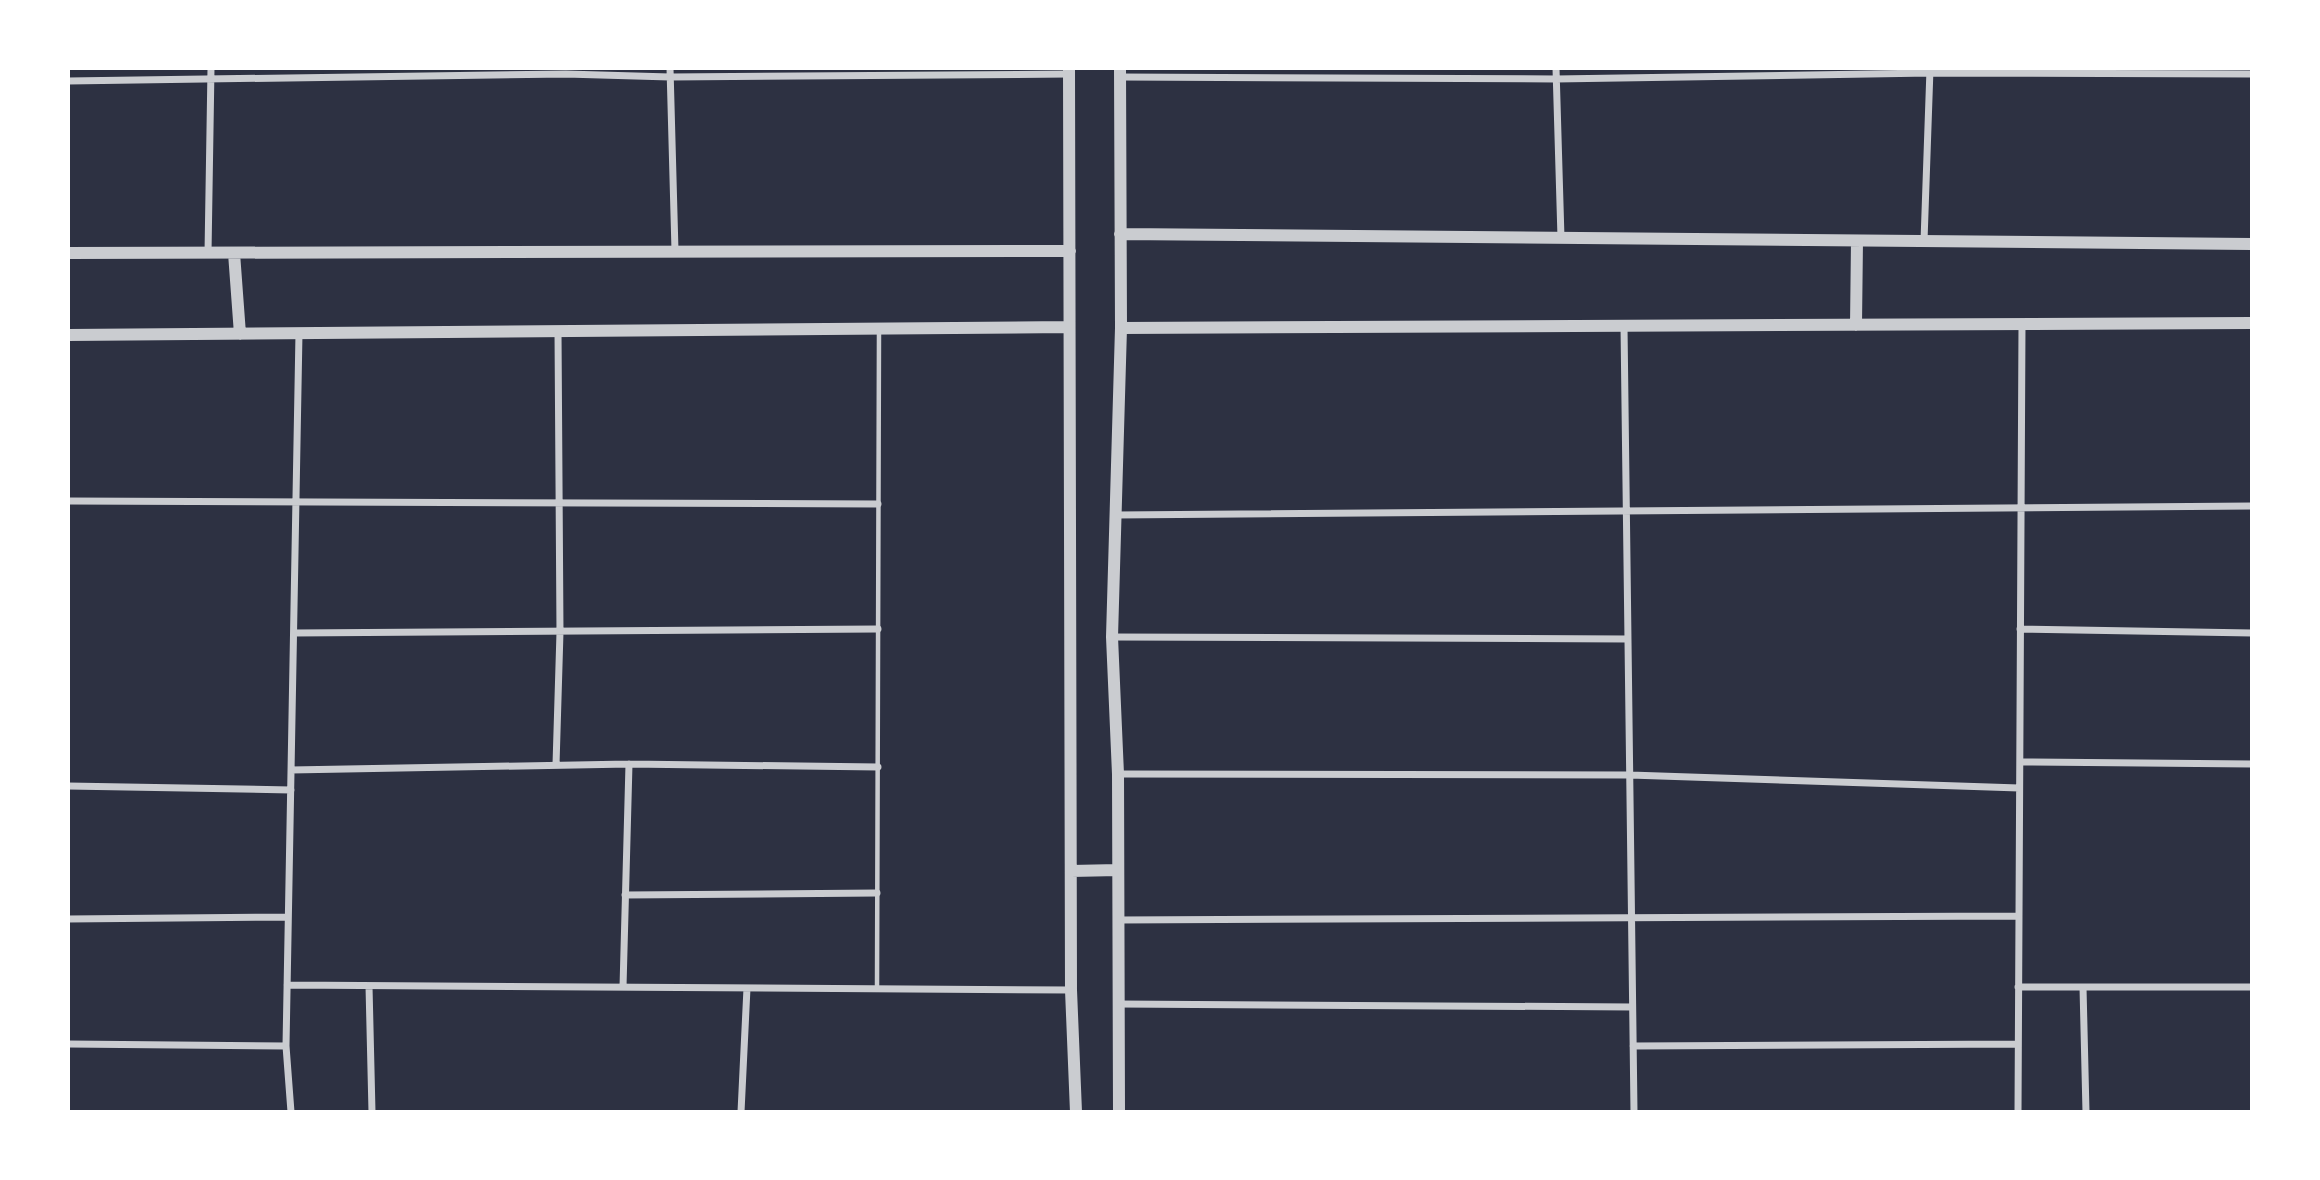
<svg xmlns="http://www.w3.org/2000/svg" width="2320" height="1180" font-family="'Exo 2',sans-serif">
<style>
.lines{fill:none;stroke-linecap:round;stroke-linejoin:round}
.service{stroke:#caccd0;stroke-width:4.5}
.minor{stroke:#caccd0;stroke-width:7}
.tertiary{stroke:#caccd0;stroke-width:12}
</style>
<rect width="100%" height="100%" fill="#2d3142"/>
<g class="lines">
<path class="service" d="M877,988L879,329"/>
<path class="minor" d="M670,68L675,251
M1556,68L1561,238
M1120,77L1556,79L1930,73L2252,74
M68,81L566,74L670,77L1069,74
M1924,241L1930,69
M208,253L211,68
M1624,326L1634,1112
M68,501L878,504
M1116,515L2252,506
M2020,629L2252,633
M294,633L878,629
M1112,637L1628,639
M2020,762L2252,764
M556,765L560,632L558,331
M291,770L629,764L878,767
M1118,774L1630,775L2019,788
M68,786L291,790
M625,895L877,893
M68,919L288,917
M1119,920L2019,916
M287,985L1071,990
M369,986L372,1112
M623,987L629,764
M2018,987H2252
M2083,987L2086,1112
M1118,1004L1632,1007
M68,1044L286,1046
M1633,1046L2018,1044
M291,1112L286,1046L299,333
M741,1112L747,988
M2018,1112L2022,324"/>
<path class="tertiary" d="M1069,68L1071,990L1076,1112
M1120,234L2252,244
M68,253L1070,251
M234,253L240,334
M1856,325L1857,241
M1121,328L2252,323
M68,335L1069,327
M1071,871L1118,870
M1119,1112L1118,774L1112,637L1121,328L1120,68"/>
</g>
<rect width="2320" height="1180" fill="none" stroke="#ffffff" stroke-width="140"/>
</svg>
